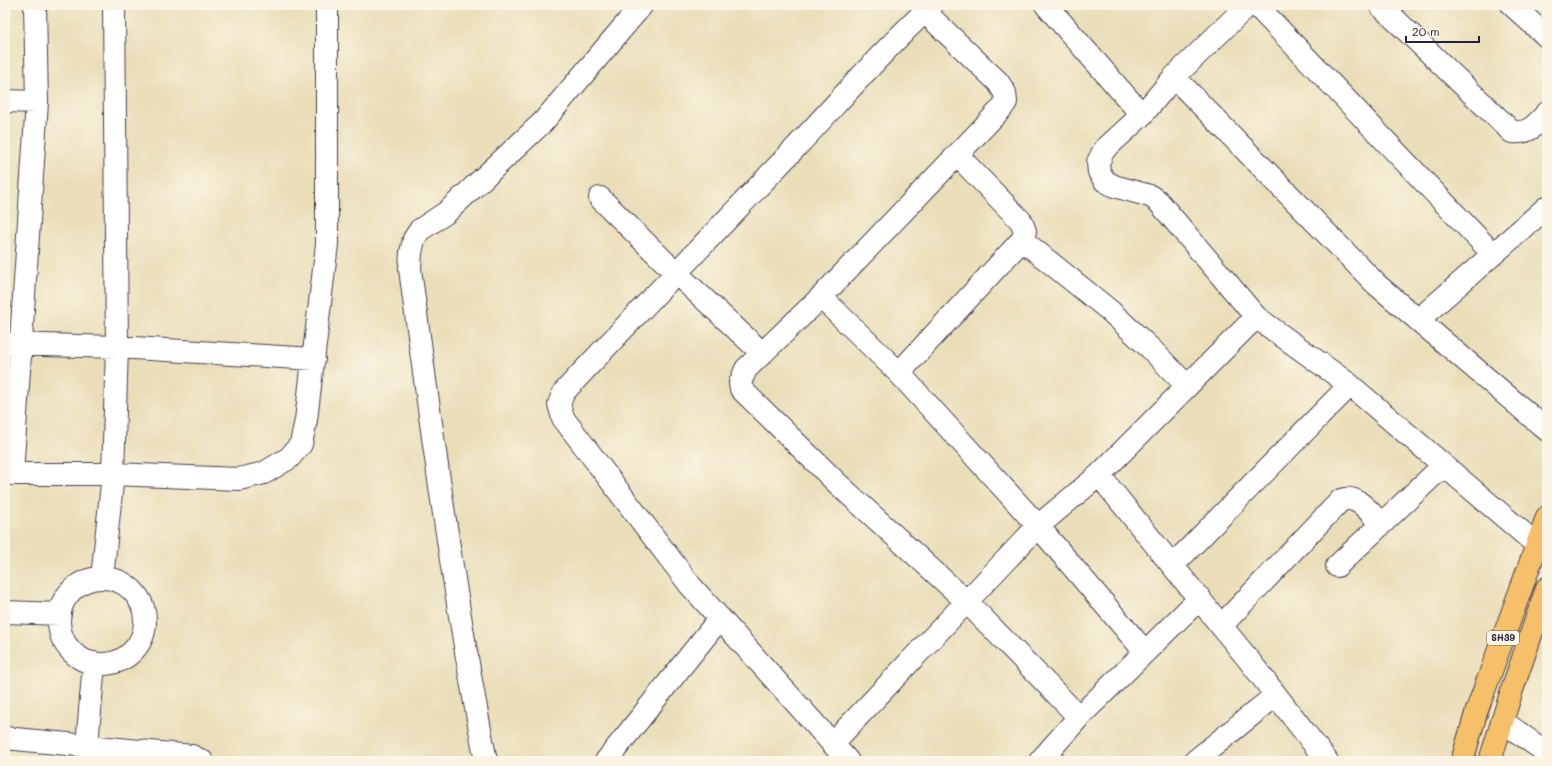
<svg xmlns="http://www.w3.org/2000/svg" width="1552" height="766" font-family="Mali,sans-serif">
<style>
.lines{fill:none;stroke-linecap:round;stroke-linejoin:round}
.minor-casing{stroke:#403e4e;stroke-width:24}
.major-casing{stroke:#403e4e;stroke-width:24}
.minor{stroke:#fff;stroke-width:22}
.major{stroke:#f6c06b;stroke-width:22}
.labels{text-anchor:middle;stroke-width:3;stroke-linejoin:round;paint-order:stroke}
.shield{fill:#fcf5e5;stroke:#63616e;stroke-width:1}
.shield-label{font-size:9px;font-weight:bold;fill:#22223b}
</style>
<rect width="100%" height="100%" fill="#fcf5e5"/>
<filter id="ink" filterUnits="userSpaceOnUse"><feTurbulence type="fractalNoise" baseFrequency=".025" numOctaves="2"/><feDisplacementMap in="SourceGraphic" scale="8" xChannelSelector="R" yChannelSelector="G"/><feConvolveMatrix kernelMatrix="1 2 1 2 8 2 1 2 1" color-interpolation-filters="sRGB"/></filter>
<filter id="wash" filterUnits="userSpaceOnUse"><feTurbulence type="fractalNoise" baseFrequency=".012" numOctaves="4" result="noise"/><feDisplacementMap in="SourceGraphic" scale="16" xChannelSelector="R" yChannelSelector="G"/><feGaussianBlur stdDeviation="0.9" result="paint"/><feColorMatrix in="noise" values="0 0 0 0 0 0 0 0 0 0 0 0 0 0 0 0 0 1.4 0 .05"/><feComposite in="paint" operator="in"/></filter>
<g filter="url(#wash)">
<rect width="100%" height="100%" fill="#eadeb9"/>
</g>
<g filter="url(#ink)">
<g class="lines">
<defs>
<path id="minor" d="M1046,5L1142,115
M1256,5L1493,254
M1380,5L1512,132C1530,134 1535,125 1547,113
M1512,5L1547,37
M925,12L998,82L1005,93L1006,102L1001,109L821,297L746,369L740,383L741,389L838,484L967,602L1079,717
M1174,77L1376,284L1547,430
M5,101L37,102L35,5
M37,102L12,474H113L239,479L264,473L289,458L301,444L306,420L327,244V5
M600,198L675,272L762,353
M1022,240L1109,310L1151,349L1187,386
M821,297L899,373L1038,526L1145,652
M1256,317L1350,385L1537,545
M1418,320L1547,207
M5,344L117,347L314,359
M899,373L1022,240L1025,231L1021,221L957,155
M1099,475L1248,659L1327,761
M1173,565L1350,385
M1337,566L1443,466
M102,578L113,474L117,347L114,5
M59 621a43 43 0 1 1 86 0a43 43 0 1 1-86 0Z
M5,612L60,614
M1221,626L1341,500C1358,494 1370,513 1381,524
M1502,721L1547,753
M5,738L192,756L202,761
M833,743L1038,526L1099,475L1256,317L1158,201L1150,196L1114,186L1105,181L1099,172L1098,162L1104,150L1142,115L1174,77L1248,5
M87,745L94,663
M486,761C454,598 432,433 410,269L411,253L414,239L420,230L447,212L543,122L642,5
M606,761L720,618
M848,761L690,585L563,418L559,404L564,392C641,309 720,227 798,145C842,98 884,49 932,5
M1040,761L1079,717L1200,598
M1195,761L1276,695"/>
<path id="major" d="M1462,761L1477,710L1547,517
M1490,761L1512,690L1547,588"/>
</defs>
<use href="#minor" class="minor-casing"/>
<use href="#major" class="major-casing"/>
<use href="#minor" class="minor"/>
<use href="#major" class="major"/>
</g>
</g>
<g class="labels">
<rect class="shield" x="1487" y="631" width="32" height="14" rx="3"/>
<g class="shield-label">
<text x="1503" y="641">SH39</text>
</g>
</g>
<rect width="1552" height="766" fill="none" stroke="#fcf5e5" stroke-width="20"/>
<path d="M1406 36v6h73v-6" fill="none" stroke="#22223b" stroke-width="2"/>
<text x="1412" y="36" font-size="12" fill="#22223b" stroke="#fcf5e5" stroke-width="3" paint-order="stroke">20 m</text>
</svg>
